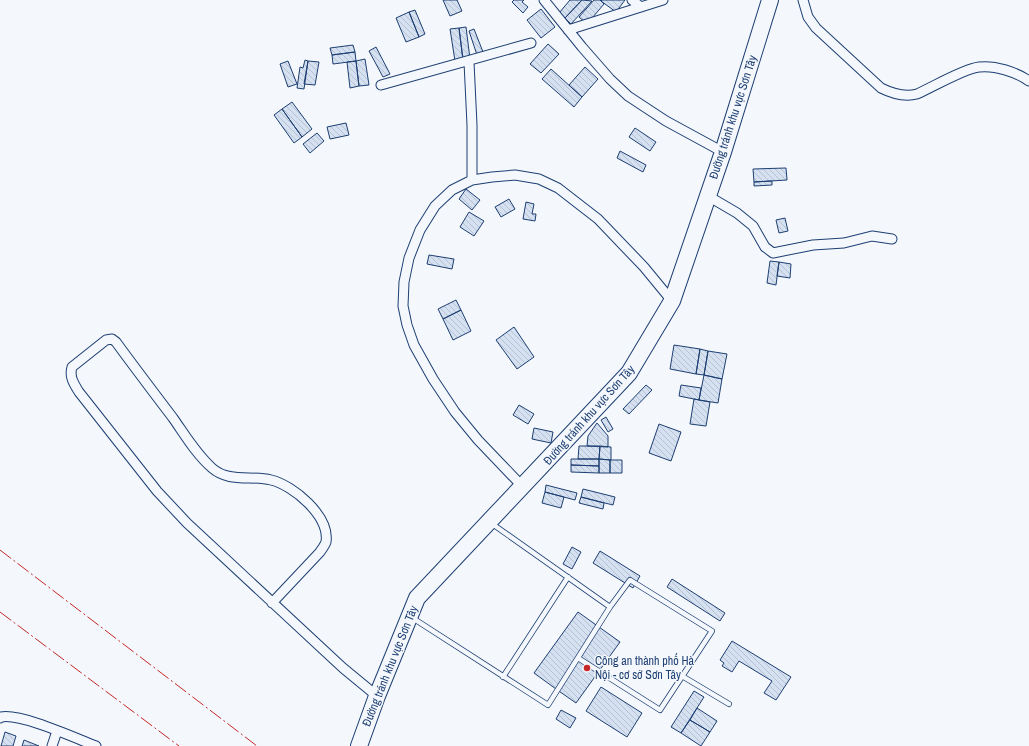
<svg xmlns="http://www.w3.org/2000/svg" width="1029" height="746" font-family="'Archivo Narrow',sans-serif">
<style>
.building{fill:url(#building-back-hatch);stroke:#1d3f73}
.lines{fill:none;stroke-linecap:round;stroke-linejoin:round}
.service-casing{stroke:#1d3f73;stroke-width:6}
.minor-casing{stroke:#1d3f73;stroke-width:11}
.trunk-casing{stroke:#1d3f73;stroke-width:18}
.service{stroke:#f4f7fb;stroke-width:4.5}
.minor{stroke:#f4f7fb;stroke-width:9}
.trunk{stroke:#f4f7fb;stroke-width:16}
.power{stroke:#c62828;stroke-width:1;stroke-dasharray:14 3 2 3;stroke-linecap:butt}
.poi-dot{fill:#c62828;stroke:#f4f7fb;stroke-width:1.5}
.labels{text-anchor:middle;stroke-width:3;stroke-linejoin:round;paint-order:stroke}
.street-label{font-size:12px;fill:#1d3f73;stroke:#f4f7fb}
.poi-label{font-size:12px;fill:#1d3f73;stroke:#f4f7fb;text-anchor:start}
</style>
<defs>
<pattern id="building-back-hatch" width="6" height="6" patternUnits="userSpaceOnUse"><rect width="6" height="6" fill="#d5e0f0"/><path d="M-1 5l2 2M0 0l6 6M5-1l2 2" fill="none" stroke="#b6c1d1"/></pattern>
</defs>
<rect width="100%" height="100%" fill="#f4f7fb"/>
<path class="building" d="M443,0H457L462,11L450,16Z
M514,0H524L522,2L528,7L523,13L512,2Z
M570,0H582L565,18L559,13Z
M582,0L592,1L571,24L565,18Z
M594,0H600L604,4L587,24L579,17Z
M602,0H625L616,12L601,1Z
M541,9L555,27L541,38L527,20Z
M415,10L425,34L419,37L409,12Z
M409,12L419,37L406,42L396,18Z
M466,27L470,59L463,60L459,28Z
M459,28L463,60L455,61L450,29Z
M474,29L483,52L477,55L469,31Z
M548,44L559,54L541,73L530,64Z
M353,45L355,52L332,55L330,48Z
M376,47L390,74L383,77L369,51Z
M355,52L356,61L333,64L332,55Z
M365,59L369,85L359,86L356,61Z
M305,60L308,61L304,89L297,88L300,67L303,68Z
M288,61L297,84L288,87L280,64Z
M308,61L319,62L315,85L304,84Z
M356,61L359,86L350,88L347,62Z
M585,67L598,79L582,97L569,85Z
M551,69L582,97L574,107L542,79Z
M292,102L312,129L302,137L282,109Z
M282,109L302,137L294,143L274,115Z
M346,123L349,135L330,139L327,127Z
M635,128L656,142L650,151L629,137Z
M317,133L324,141L310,153L303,144Z
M620,151L646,165L643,172L617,158Z
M786,168L787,180L754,182L753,169Z
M772,181V185L754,186V182Z
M466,189L480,200L472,210L459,199Z
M509,199L515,209L501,217L495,207Z
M526,202L534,204L532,214H536L535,221L523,219Z
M469,212L484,221L474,236L460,227Z
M785,218L788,231L779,233L776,220Z
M429,255L454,259L452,269L427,264Z
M770,261L779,262L776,285L767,283Z
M779,262L791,264L790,278L777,276Z
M456,300L461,310L443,319L438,309Z
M461,310L471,331L453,340L443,319Z
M514,327L534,357L517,369L496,340Z
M674,345L700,349L696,374L670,369Z
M700,349L708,351L704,375L696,374Z
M708,351L727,354L722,379L704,375Z
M704,375L722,379L718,403L699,400Z
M646,385L652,390L629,414L623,409Z
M681,385L701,388L699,400L679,396Z
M694,399L710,402L706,426L690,424Z
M519,405L534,414L528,424L513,415Z
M606,417L613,429L608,432L601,420Z
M597,423L608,436V447L587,446L588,436Z
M659,424L681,432L671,461L649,453Z
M534,428L553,432L551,443L532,439Z
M579,446H600L599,459H578Z
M600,446L611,447V460L599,459Z
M571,459H599V466L571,465Z
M599,459L610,460V473H599Z
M610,460H622V473H610Z
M571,465L599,466V473L571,472Z
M546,485L577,493L575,500L545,492Z
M583,489L615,497L613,505L581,497Z
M545,492L564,497L561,508L542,503Z
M581,497L604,503L603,509L579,503Z
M572,547L581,552L572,569L563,564Z
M600,551L640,576L633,588L593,563Z
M672,579L725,613L720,621L667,587Z
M578,612L599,627L556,689L534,673Z
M599,627L620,642L576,703L556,689Z
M732,641L791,677L776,700L764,693L772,681L739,661L732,672L722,666L724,663L720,660Z
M601,687L642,713L627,737L586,711Z
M694,691L704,697L681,733L671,727Z
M697,708L717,721L710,732L690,720Z
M561,710L576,718L570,728L556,719Z
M690,720L710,732L701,746L681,733Z
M5,732L16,736L13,746H1Z
M24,740L39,746H22Z"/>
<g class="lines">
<defs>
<path id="service" d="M491,523L610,607
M411,617L548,705L610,607L630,580L712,631L660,710L578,658
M682,676L729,704
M503,677L568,577"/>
<path id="minor" d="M544,0L582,47L610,79L628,96L666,121L723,152
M632,0L641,7
M803,0L808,17L816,28L881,88C893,94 905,97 917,94C933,87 963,69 979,67C995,65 1016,72 1029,81
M568,30L663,0
M469,62L472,125V180
M381,85L531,43
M708,196L737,213L753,226L765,247L773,253L813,245L844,243L872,236L892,239
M523,487L478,440L455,412L433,379L414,345L407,325L403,306L404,282L409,258L420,230L435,206L452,190L472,180L492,177L515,175L539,179L558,188L598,219L644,267L672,301
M272,603L320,552C322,549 325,545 326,542C330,516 293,485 271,480C251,475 229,483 212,468C196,454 185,435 173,418C154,393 135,368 116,342L112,339L106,340L72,367C69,377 74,384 79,392L157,491L187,523L343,668L377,696
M0,718L1,717C21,713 75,738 96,746
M52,746L57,731"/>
<path id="trunk" d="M359,746L377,696L417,598L629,373L672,301L723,152L770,0"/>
</defs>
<use href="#service" class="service-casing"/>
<use href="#minor" class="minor-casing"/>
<use href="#trunk" class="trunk-casing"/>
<use href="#service" class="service"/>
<use href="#minor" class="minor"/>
<use href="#trunk" class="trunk"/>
<path class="power" d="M0,550L257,746
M0,612L179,746"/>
</g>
<circle class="poi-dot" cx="587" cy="668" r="4"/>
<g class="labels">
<g class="street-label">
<text transform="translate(733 117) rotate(-72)" y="4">Đường tránh khu vực Sơn Tây</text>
<text transform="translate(589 415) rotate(-48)" y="4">Đường tránh khu vực Sơn Tây</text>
<text transform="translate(390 666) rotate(-68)" y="4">Đường tránh khu vực Sơn Tây</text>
</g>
<g class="poi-label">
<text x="595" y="665">Công an thành phố Hà<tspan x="595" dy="14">Nội - cơ sở Sơn Tây</tspan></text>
</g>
</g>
</svg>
